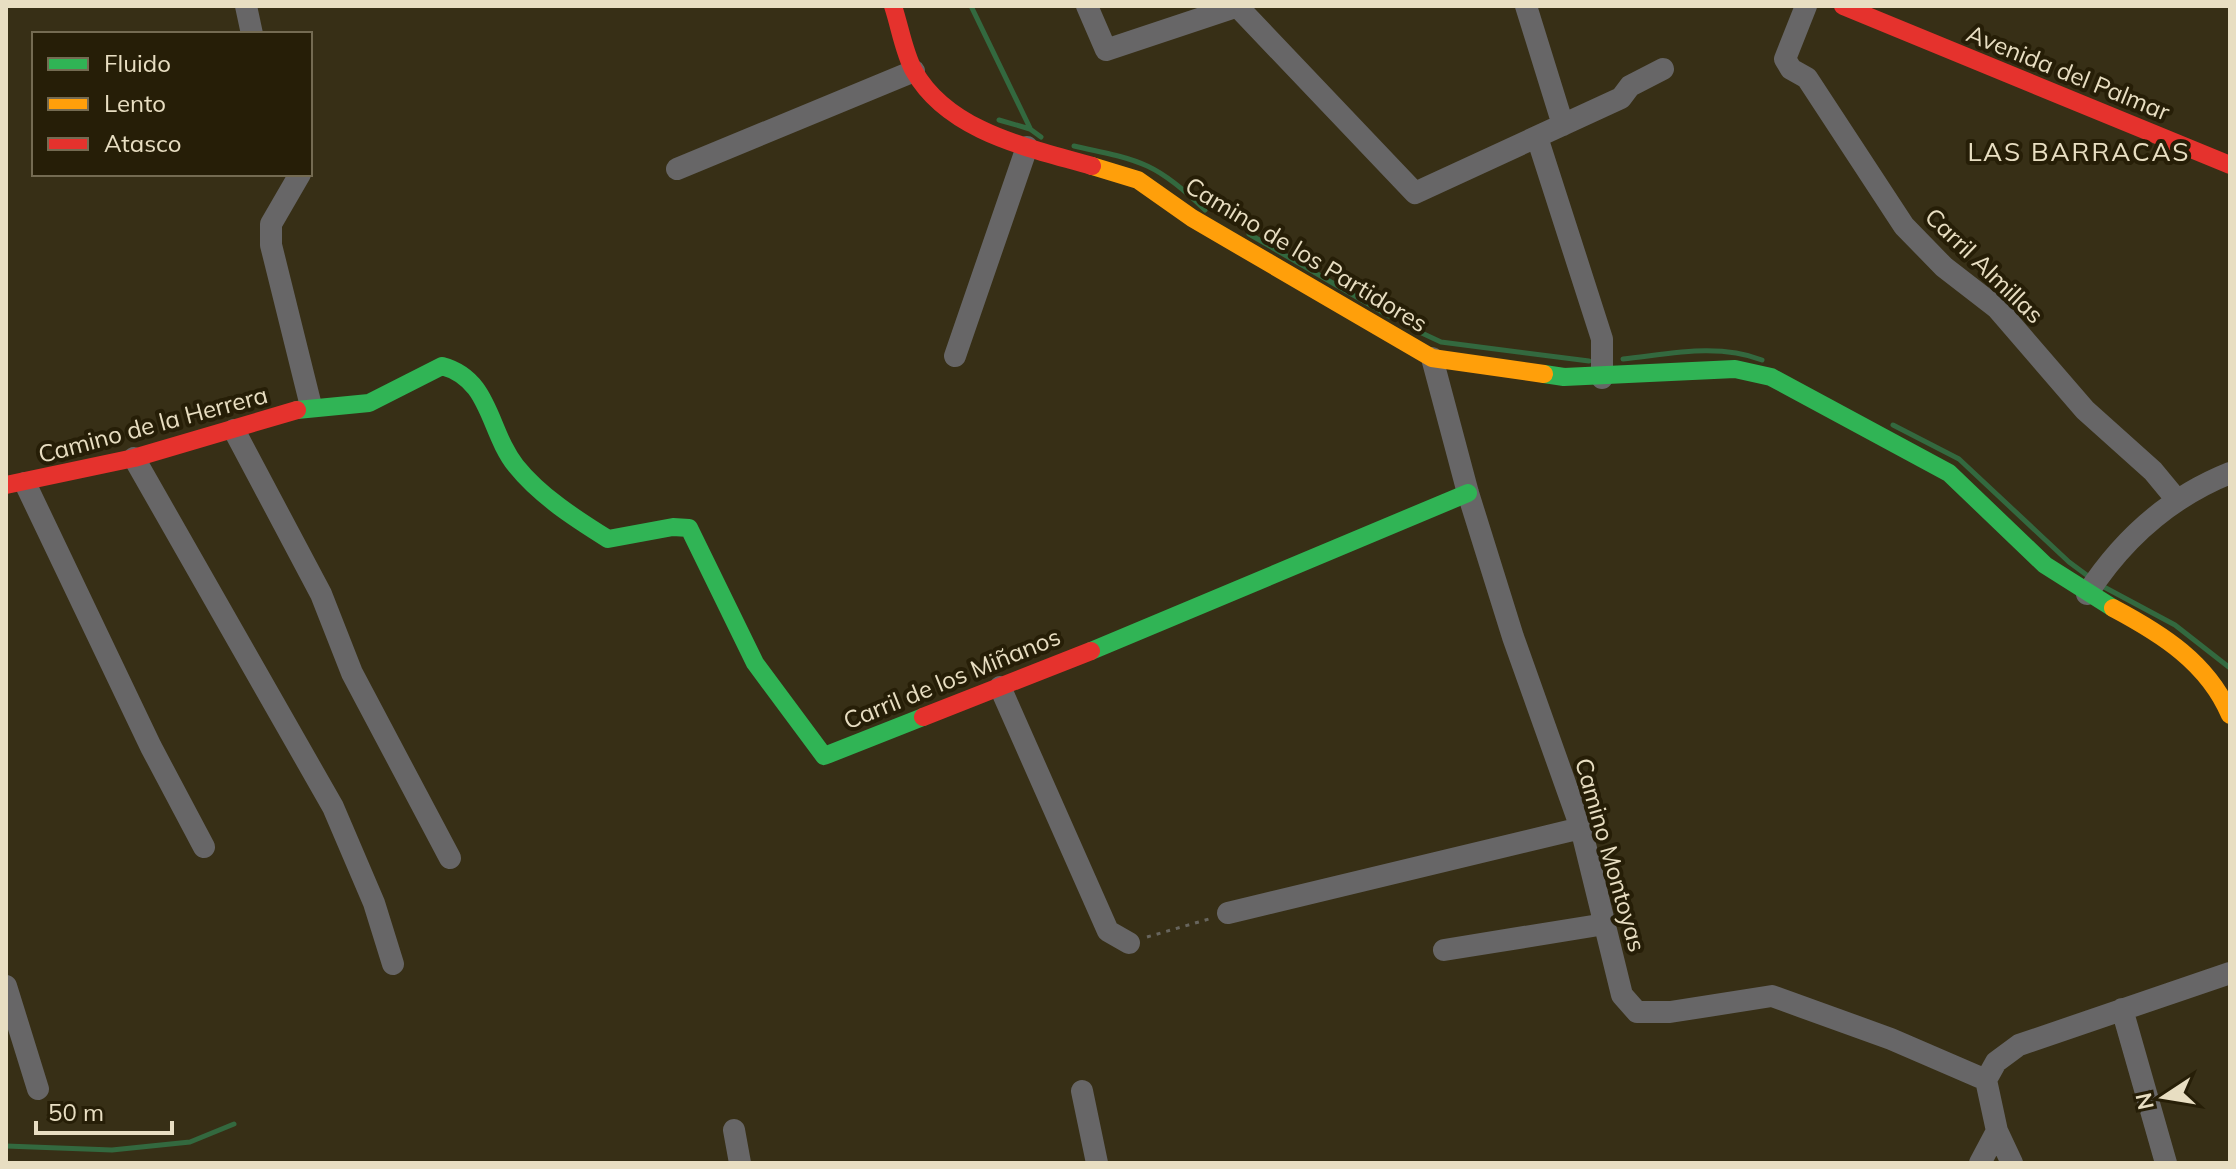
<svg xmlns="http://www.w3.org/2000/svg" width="2236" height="1169" font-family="Mulish,sans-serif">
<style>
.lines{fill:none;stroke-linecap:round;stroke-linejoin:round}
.stream{stroke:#33693f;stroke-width:5}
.path{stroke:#67655d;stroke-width:3;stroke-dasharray:4 6;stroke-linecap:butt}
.street{stroke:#676667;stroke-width:22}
.fast{stroke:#30b455;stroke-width:18}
.slow{stroke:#ff9f0a;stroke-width:18}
.jam{stroke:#e5322d;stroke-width:18}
.labels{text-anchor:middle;stroke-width:8;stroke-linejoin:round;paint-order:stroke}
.street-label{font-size:24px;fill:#e8dec2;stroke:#261e07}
.neighbourhood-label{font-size:26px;letter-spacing:2px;fill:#e8dec2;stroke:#261e07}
</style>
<rect width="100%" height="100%" fill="#372f16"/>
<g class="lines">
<path class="stream" d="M971,6L1030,128
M999,120L1030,129L1041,137
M1074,146C1139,160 1156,162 1205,210
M1249,234L1389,316
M1411,328L1441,342L1589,361
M1623,359C1670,354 1717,343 1762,360
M1893,425L1959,459L2069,562L2092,579
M2104,587L2175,625L2230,668
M6,1146L112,1150L190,1142L234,1124"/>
<path class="path" d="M1147,937L1209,919"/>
<path class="street" d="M246,6L252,34
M1087,6L1106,50L1238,6
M1237,6L1415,193L1621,98L1630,86L1663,69
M1526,6L1563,125
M1806,6L1785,59L1791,69L1807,78L1904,226L1944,267L1997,308L2085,410L2153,471L2177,500
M1537,137L1602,339V378
M677,169L914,71
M300,174L271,224V245L311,406
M955,356L1027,147
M1432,358L1468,493L1513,637L1581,828L1622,995L1637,1012H1670L1772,996L1891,1039L1986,1080
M234,430L321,594L352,673L450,858
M134,458L333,807L374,903L393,964
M25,483L151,747L204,847
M2087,594C2122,540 2170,497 2230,473
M1000,687L1108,931L1129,943
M1228,913L1581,828
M1444,950L1605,924
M6,986L38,1089
M2122,1009L2166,1163
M1082,1091L1097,1163
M734,1130L740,1163
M1997,1131L2012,1163
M1980,1163L1997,1131L1986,1080L1996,1062L2019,1045L2230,973"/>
<path class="fast" d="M1544,374L1564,377L1735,369L1771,377L1949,473L2045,565L2113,608
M297,410L369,403L442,366C491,379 488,431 516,466C540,496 576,519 608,539L673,527L689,528L755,663L824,756L923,717
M1091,651L1468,493"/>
<path class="slow" d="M1092,166L1138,180L1192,218L1432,358L1544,374
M2113,608C2162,634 2208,663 2230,715"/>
<path class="jam" d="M893,6C900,27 904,53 914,71C949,133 1031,148 1092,166
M1843,6L2230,165
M6,485L134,458L297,410
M923,717L1091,651"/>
</g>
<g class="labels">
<g class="street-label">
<text transform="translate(2068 73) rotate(22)" y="8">Avenida del Palmar</text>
<text transform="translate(1306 255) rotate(31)" y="8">Camino de los Partidores</text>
<text transform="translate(1984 266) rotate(44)" y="8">Carril Almillas</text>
<text transform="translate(153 425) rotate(-15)" y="8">Camino de la Herrera</text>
<text transform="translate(952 679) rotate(-22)" y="8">Carril de los Miñanos</text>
<text transform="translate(1610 855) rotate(74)" y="8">Camino Montoyas</text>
</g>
<g class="neighbourhood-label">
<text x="2079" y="161">LAS BARRACAS</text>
</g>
</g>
<rect width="2236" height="1169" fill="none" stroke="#e8dec2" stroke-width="16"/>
<rect x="32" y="32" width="280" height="144" fill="#261e07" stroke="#746b52" stroke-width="2"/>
<rect x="48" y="58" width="40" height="12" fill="#30b455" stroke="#746b52" stroke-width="2"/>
<text x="104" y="72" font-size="24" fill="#e8dec2">Fluido</text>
<rect x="48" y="98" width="40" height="12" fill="#ff9f0a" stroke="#746b52" stroke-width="2"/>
<text x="104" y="112" font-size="24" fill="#e8dec2">Lento</text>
<rect x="48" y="138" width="40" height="12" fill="#e5322d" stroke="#746b52" stroke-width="2"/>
<text x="104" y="152" font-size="24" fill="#e8dec2">Atasco</text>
<g transform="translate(2164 1097) rotate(258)" stroke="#261e07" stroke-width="6" paint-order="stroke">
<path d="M0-6L14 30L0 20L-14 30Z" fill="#e8dec2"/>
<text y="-12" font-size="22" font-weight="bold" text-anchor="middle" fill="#e8dec2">N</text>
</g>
<path d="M36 1121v12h136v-12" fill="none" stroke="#e8dec2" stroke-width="4"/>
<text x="48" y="1121" font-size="24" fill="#e8dec2" stroke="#261e07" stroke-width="6" paint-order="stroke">50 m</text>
</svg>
